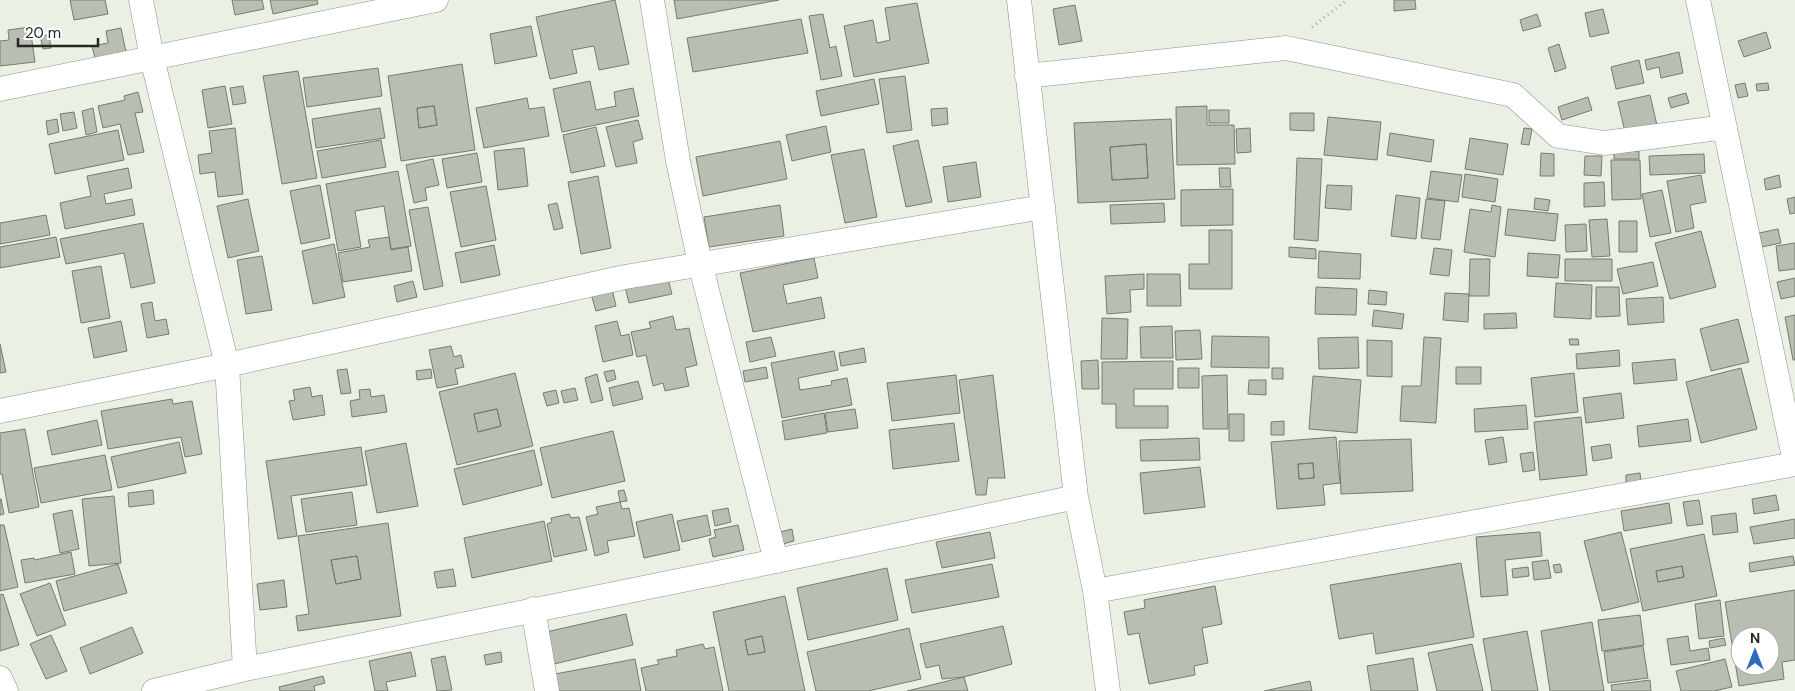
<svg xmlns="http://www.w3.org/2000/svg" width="1795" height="691" font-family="'DM Sans',sans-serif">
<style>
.building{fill:#b8beb2;stroke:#777c71;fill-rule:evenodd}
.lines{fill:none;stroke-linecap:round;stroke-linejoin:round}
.minor-casing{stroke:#8d9287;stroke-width:25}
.path{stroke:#aaaea4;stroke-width:3;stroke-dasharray:1 4;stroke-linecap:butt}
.minor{stroke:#fff;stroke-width:24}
</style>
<rect width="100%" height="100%" fill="#ebf0e4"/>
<path class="building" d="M70,0H105L108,14L74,20Z
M232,0H262L264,9L235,15Z
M270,0H317L318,4L273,14Z
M615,0L629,64L599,70L594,46L572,50L577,73L550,79L536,17Z
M674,0H779L677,19Z
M1394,0H1415L1416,9L1394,11Z
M917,3L929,63L854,77L844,26L873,20L877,43L890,40L885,8Z
M1075,5L1082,41L1059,45L1053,9Z
M1603,9L1609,33L1590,37L1585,13Z
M823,14L830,48L836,46L842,76L821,80L809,16Z
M1537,14L1541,26L1523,31L1520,20Z
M801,19L808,53L693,72L687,38Z
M531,26L537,56L495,64L490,34Z
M30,27L35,62L0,66V41L9,40L8,30Z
M121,28L126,52L95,58L92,46L108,43L106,31Z
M1766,32L1771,48L1744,57L1738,41Z
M49,35L51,48L43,49L40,36Z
M1559,44L1566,68L1555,72L1548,48Z
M1679,52L1683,73L1661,78L1659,67L1647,70L1645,60Z
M1639,60L1644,83L1616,89L1611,67Z
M462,64L475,150L401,161L388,76ZM434,106L437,125L419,128L417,108Z
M378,68L382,96L307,107L303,78Z
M298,71L317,178L282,184L263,76Z
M905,76L912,130L887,133L879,79Z
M874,79L879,104L821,116L816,91Z
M590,81L596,110L616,106L614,92L633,88L639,116L562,132L553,89Z
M1745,83L1748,96L1738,98L1735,85Z
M1768,83L1769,90L1757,91L1756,84Z
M225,86L232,124L208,128L202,90Z
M243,86L246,103L233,105L230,88Z
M138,92L143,112L135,113L144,152L128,155L120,124L103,128L98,106L125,100L124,96Z
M1686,93L1689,103L1671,108L1668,98Z
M1650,95L1657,125L1625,132L1618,102Z
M1588,97L1592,110L1562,120L1558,107Z
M527,98L529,109L544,107L549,136L484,148L476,108Z
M434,106L437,125L419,128L417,108Z
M1207,106V125H1234L1235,164L1177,165L1176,107Z
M93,108L97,132L86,135L82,111Z
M380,108L385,138L316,148L312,119Z
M947,108L948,124L932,126L931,109Z
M1209,110H1229V123H1209Z
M74,112L77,128L63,131L60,114Z
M1290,113H1314V131L1290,130Z
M1328,117L1381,122L1377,160L1324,155Z
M57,119L59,132L48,135L46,121Z
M1171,119L1175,199L1078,203L1074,123ZM1146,144L1148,178L1112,180L1110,147Z
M638,120L643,139L633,142L637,163L616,167L606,127Z
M826,126L831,152L792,161L786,135Z
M596,127L605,166L571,173L563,135Z
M235,128L243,194L218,197L215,172L200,174L198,155L212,153L209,131Z
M1250,128L1251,152L1237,153L1236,129Z
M1524,128L1532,129L1529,145L1521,144Z
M118,130L124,160L55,174L49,144Z
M1390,133L1434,140L1431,162L1387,155Z
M1470,138L1508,144L1503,175L1465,169Z
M381,140L386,167L322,178L317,151Z
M918,140L932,202L906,207L893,146Z
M780,141L787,179L703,196L696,157Z
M1146,144L1148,178L1112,180L1110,147Z
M524,148L528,186L498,190L494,151Z
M864,149L877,217L845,223L831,155Z
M1639,151V159H1614V152Z
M477,153L482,182L447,188L442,159Z
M1541,153L1554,154V176H1540Z
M1704,154L1705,173L1650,175L1649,156Z
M1585,156H1602L1601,176L1584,175Z
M1297,158L1322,159L1318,241L1294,239Z
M433,159L439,185L425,188L427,200L414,203L406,165Z
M1611,160H1640L1641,199L1612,200Z
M976,162L981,197L948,202L943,167Z
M128,168L132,188L104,194L106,204L132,199L135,215L65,229L60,203L91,196L87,176Z
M1219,168H1230L1231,187H1220Z
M398,171L411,246L391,249L384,206L355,211L361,247L338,251L326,184Z
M1431,171L1462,175L1458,202L1427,198Z
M1465,174L1498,179L1495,202L1462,197Z
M1701,175L1706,202L1690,205L1694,228L1676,232L1667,181Z
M1779,175L1781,187L1766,190L1764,179Z
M598,176L611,248L581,254L568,182Z
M1604,182L1605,206L1584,207V183Z
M320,185L330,238L301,244L290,191Z
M1327,185L1352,186L1351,210L1325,208Z
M486,186L496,240L461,247L450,192Z
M1233,189V225L1181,226V190Z
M1662,190L1671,233L1650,237L1642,194Z
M1396,195L1420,198L1416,239L1391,236Z
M1795,197V213L1790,214L1787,199Z
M1535,198L1550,200L1548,211L1534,209Z
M248,199L259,251L228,258L217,206Z
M1426,199L1445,201L1440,240L1421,238Z
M557,203L563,228L554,230L548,205Z
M1164,203L1165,222L1111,224L1110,205Z
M780,205L784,236L709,247L704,217Z
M1492,205L1501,207L1495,257L1464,252L1470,209L1491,212Z
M428,207L443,286L424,290L409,210Z
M1508,209L1558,214L1555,241L1505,235Z
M46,215L50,235L0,244V223Z
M1607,219L1610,256L1592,257L1589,220Z
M1619,221H1637V252H1619Z
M143,223L155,283L131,288L124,253L66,264L60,239Z
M1586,224L1587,251L1566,252L1565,225Z
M1778,229L1781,243L1762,247L1759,233Z
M1209,230H1232V289H1189V264H1209Z
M1701,231L1716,287L1670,299L1655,243Z
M56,237L60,257L0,268V247Z
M389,237L391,250L408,247L412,271L343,282L338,253L370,247L368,240Z
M1795,243V269L1779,271L1776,246Z
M334,244L345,297L313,304L302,251Z
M494,245L500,275L461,283L455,253Z
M1289,247L1316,249V259L1289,257Z
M1434,248L1452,250L1449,276L1430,274Z
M1319,251L1361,254L1360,279L1318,278Z
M1528,253L1560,255L1558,278L1527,276Z
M262,256L272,310L246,314L237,260Z
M814,258L818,278L783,285L787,304L821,297L825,318L753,332L740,273Z
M1470,259H1490L1489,296H1469Z
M1565,259H1612V281H1565Z
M1653,262L1658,286L1623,294L1617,269Z
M101,266L110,318L81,323L72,271Z
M666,272L672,294L629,303L625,287Z
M1144,274V289L1130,290L1131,312L1107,314L1105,276Z
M1147,274H1180L1181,306H1147Z
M1795,278V296L1781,299L1777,282Z
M413,281L417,297L397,302L394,286Z
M1556,283L1592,285L1591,319L1554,317Z
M1316,287L1357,289L1356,315L1315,314Z
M1596,287H1619L1620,316L1596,317Z
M612,289L616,306L596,311L591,294Z
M1369,290L1387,292L1386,305L1368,304Z
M1445,293L1469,294L1468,322L1443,320Z
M1663,297L1664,322L1628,325L1626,299Z
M152,302L155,321L166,319L169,334L147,338L141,304Z
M1374,310L1404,314L1402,329L1372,326Z
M1516,313L1517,328L1484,329V314Z
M1795,315V360H1793L1785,317Z
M673,316L676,330L689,328L697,365L685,368L689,386L665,391L663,383L653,386L646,355L637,357L631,332L651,328L649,322Z
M1102,318L1128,319L1127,359H1101Z
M1738,319L1749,362L1711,371L1700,329Z
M121,321L127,351L94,358L88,328Z
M617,321L621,336L629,334L633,355L603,362L595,326Z
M1172,326L1173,358H1141L1140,327Z
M1200,330L1202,359L1176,360L1175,331Z
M1212,336L1269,337V368L1211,367Z
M771,337L776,356L750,362L746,342Z
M1358,337L1359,368L1319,369L1318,338Z
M1424,337L1441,338L1436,423L1400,421L1402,386H1421Z
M1569,339H1578L1579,345H1570Z
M1367,340L1392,341V377L1367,376Z
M0,344L6,372L0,373Z
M451,346L454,357L461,355L464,367L455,369L458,384L437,388L429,350Z
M864,348L866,362L841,366L839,353Z
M1619,350L1620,366L1577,369L1576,354Z
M834,351L838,370L798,378L800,390L832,385L831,381L847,378L852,405L782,418L771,363Z
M1675,359L1677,380L1634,384L1632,363Z
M1098,360L1099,389H1082L1081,361Z
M1173,361V389H1134V406H1168V428H1116V404H1102V362Z
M766,367L768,378L745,382L743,371Z
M1456,367H1481V384H1456Z
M1178,368H1199V388H1178Z
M1272,368H1283V379H1272Z
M1741,368L1757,429L1701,443L1686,382Z
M347,369L351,393L341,394L337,370Z
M431,369L432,378L417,380L416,371Z
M614,370L616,379L607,382L604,372Z
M515,373L533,446L457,465L439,392ZM497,409L501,426L478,432L474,414Z
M1574,373L1578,412L1535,417L1531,378Z
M597,374L603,400L591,403L585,378Z
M956,375L960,413L892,421L887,383Z
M993,375L1005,478H988L986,495H976L959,380Z
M1227,375L1228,429H1203L1202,376Z
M1313,376L1361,380L1357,433L1309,429Z
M1249,380H1266V395L1248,394Z
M638,381L643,399L613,406L609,388Z
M310,387L312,397L322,395L325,415L293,420L289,401L295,400L293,390Z
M575,388L578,400L564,403L561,391Z
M370,389L371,397L384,395L387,412L352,417L350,401L360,399L359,390Z
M556,390L559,403L547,406L543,393Z
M1621,393L1624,418L1586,423L1583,398Z
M172,399L173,404L192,401L202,454L185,457L181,437L108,449L101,411Z
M1526,405L1528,429L1475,432L1474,409Z
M497,409L501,426L478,432L474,414Z
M855,409L858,428L828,432L825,413Z
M824,413L827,433L785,440L782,421Z
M1229,414H1244V441H1229Z
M1581,417L1587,475L1540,480L1534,422Z
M1688,419L1691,441L1639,447L1637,426Z
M97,420L102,445L52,455L47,431Z
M1284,421V435H1271V422Z
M954,423L959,461L893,469L889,430Z
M25,429L39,507L9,513L2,474H0V433Z
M613,431L625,481L552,498L540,448Z
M1336,437L1340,483L1323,485L1325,505L1277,509L1271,442ZM1313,463L1314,478L1299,479L1298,464Z
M1503,437L1507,462L1489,465L1485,440Z
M1199,438L1200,460L1141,461L1140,440Z
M1411,439L1413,491L1341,494L1339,441Z
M179,442L186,473L118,488L111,457Z
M406,443L418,506L377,513L365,451Z
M1610,444L1612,458L1593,461L1591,447Z
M361,447L367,485L291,496L297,536L278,539L266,461Z
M534,450L542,485L463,505L454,469Z
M1533,452L1535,470L1523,472L1520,454Z
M105,455L112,490L41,503L34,468Z
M1313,463L1314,478L1299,479L1298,464Z
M1200,467L1205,507L1144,514L1140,473Z
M1640,473L1641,481L1626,483V475Z
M153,490L154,504L129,507L128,493Z
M624,490L627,501L620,502L618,491Z
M352,492L357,525L306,532L301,499Z
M1776,495L1779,510L1754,514L1752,499Z
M114,496L121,563L89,566L82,499Z
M0,499H1L4,514L0,515Z
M1699,500L1703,524L1687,526L1683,502Z
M620,502L622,509L629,508L635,536L607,541L609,552L595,556L586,517L598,514L596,507Z
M1669,503L1672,523L1624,531L1621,511Z
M728,508L731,522L715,526L712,511Z
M72,510L79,549L60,553L53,514Z
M1736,513L1738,532L1713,535L1711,516Z
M569,514L571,518L579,517L587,550L554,557L547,524L552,522L551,518Z
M672,514L680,550L644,558L636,522Z
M707,515L711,535L682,542L677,521Z
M1795,519V538L1754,544L1750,527Z
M544,521L552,561L472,578L464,538Z
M388,523L401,616L298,631L296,616L309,614L298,536ZM357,556L361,579L336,584L331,560Z
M0,525H4L18,587L0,591Z
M738,525L744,550L713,557L709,539L716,537L714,530Z
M792,529L794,541L783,544L780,532Z
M990,532L995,558L942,568L936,542Z
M1540,532L1542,556L1505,560L1508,595L1481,597L1476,537Z
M1621,532L1639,602L1602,611L1584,541Z
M1704,534L1717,596L1643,611L1630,549ZM1682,566L1684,577L1658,582L1656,571Z
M71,552L75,574L25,583L21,560L34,558L35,560Z
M357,556L361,579L336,584L331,560Z
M1793,556L1795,565L1750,572L1749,563Z
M1548,560L1551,578L1534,580L1532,562Z
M1461,563L1474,637L1376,654L1373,633L1339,639L1330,585Z
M118,564L127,593L64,611L56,581Z
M992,564L999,597L912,613L905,580Z
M1560,564L1562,572L1555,573L1553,565Z
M1682,566L1684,577L1658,582L1656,571Z
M1528,567L1529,576L1513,578L1512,569Z
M887,568L898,620L808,640L797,588Z
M453,569L456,586L437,588L434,572Z
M284,580L287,607L260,610L257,584Z
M50,583L66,625L37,636L20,594Z
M1215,586L1222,624L1202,628L1208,663L1194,666L1195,675L1149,684L1139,633L1128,635L1124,612L1145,608L1144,600Z
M1795,590V660L1782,662L1784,679L1739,686L1725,602ZM1740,636H1770V666H1740Z
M3,594L19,645L0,651V595Z
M785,596L805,691H729L713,612ZM762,636L765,652L748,655L745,640Z
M1720,600L1724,636L1699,639L1695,604Z
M626,614L633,645L554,664L546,632Z
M1640,615L1644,645L1602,651L1598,620Z
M1592,622L1604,691H1550L1541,631Z
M1003,626L1012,664L964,677L942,679L939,665L926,668L920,644Z
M132,627L143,653L90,674L80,648Z
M909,628L921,679L868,691H816L807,652Z
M1527,631L1538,691H1492L1483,639Z
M51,635L67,671L46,679L30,644Z
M762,636L765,652L748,655L745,640Z
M1688,636L1690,651L1708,648L1710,660L1671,665L1667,639Z
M1724,638L1726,645L1710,648L1709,641Z
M703,644L705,649L714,647L723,691H646L641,668L659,664L657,660L677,656L676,650Z
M1472,644L1483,691H1437L1428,653Z
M1643,646L1648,678L1608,683L1604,652Z
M411,652L416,676L386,682L388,691H375L369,661Z
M501,652L502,662L486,665L484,655Z
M445,656L452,690L437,691L431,659Z
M1413,658L1418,691H1371L1367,666Z
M635,659L641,691H558L555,674Z
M1725,659L1732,687L1714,691H1681L1676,671Z
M323,676L325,683L314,686L315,691H280L279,687Z
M964,677L968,691H907Z
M1650,680L1651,691H1612L1611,685Z
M1310,681L1312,691H1264Z"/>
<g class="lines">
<defs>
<path id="minor" d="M141,0L152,58L227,365L245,669
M652,0L678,161L700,263L776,561
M1019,0L1076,497L1095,591L1108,691
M1698,0L1795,462
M1027,76L1286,48L1513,95L1558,136L1605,143L1725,127
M0,89L436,0
M0,411L227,365L625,277L1043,207
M1095,591L1795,464
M533,609L547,691
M0,678L6,691
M154,691L245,669L776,561L1076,497"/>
</defs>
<use href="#minor" class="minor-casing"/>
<path class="path" d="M1312,27L1347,0"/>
<use href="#minor" class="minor"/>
</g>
<g transform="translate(1755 651)"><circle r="24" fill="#ffffff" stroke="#a8a9a7"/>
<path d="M0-4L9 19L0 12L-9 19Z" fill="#286dbe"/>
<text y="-8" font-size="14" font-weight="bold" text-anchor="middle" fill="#252723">N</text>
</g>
<path d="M18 38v8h80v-8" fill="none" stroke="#252723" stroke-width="2.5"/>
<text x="25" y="38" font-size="15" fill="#252723" stroke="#ffffff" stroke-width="4" paint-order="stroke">20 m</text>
</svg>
